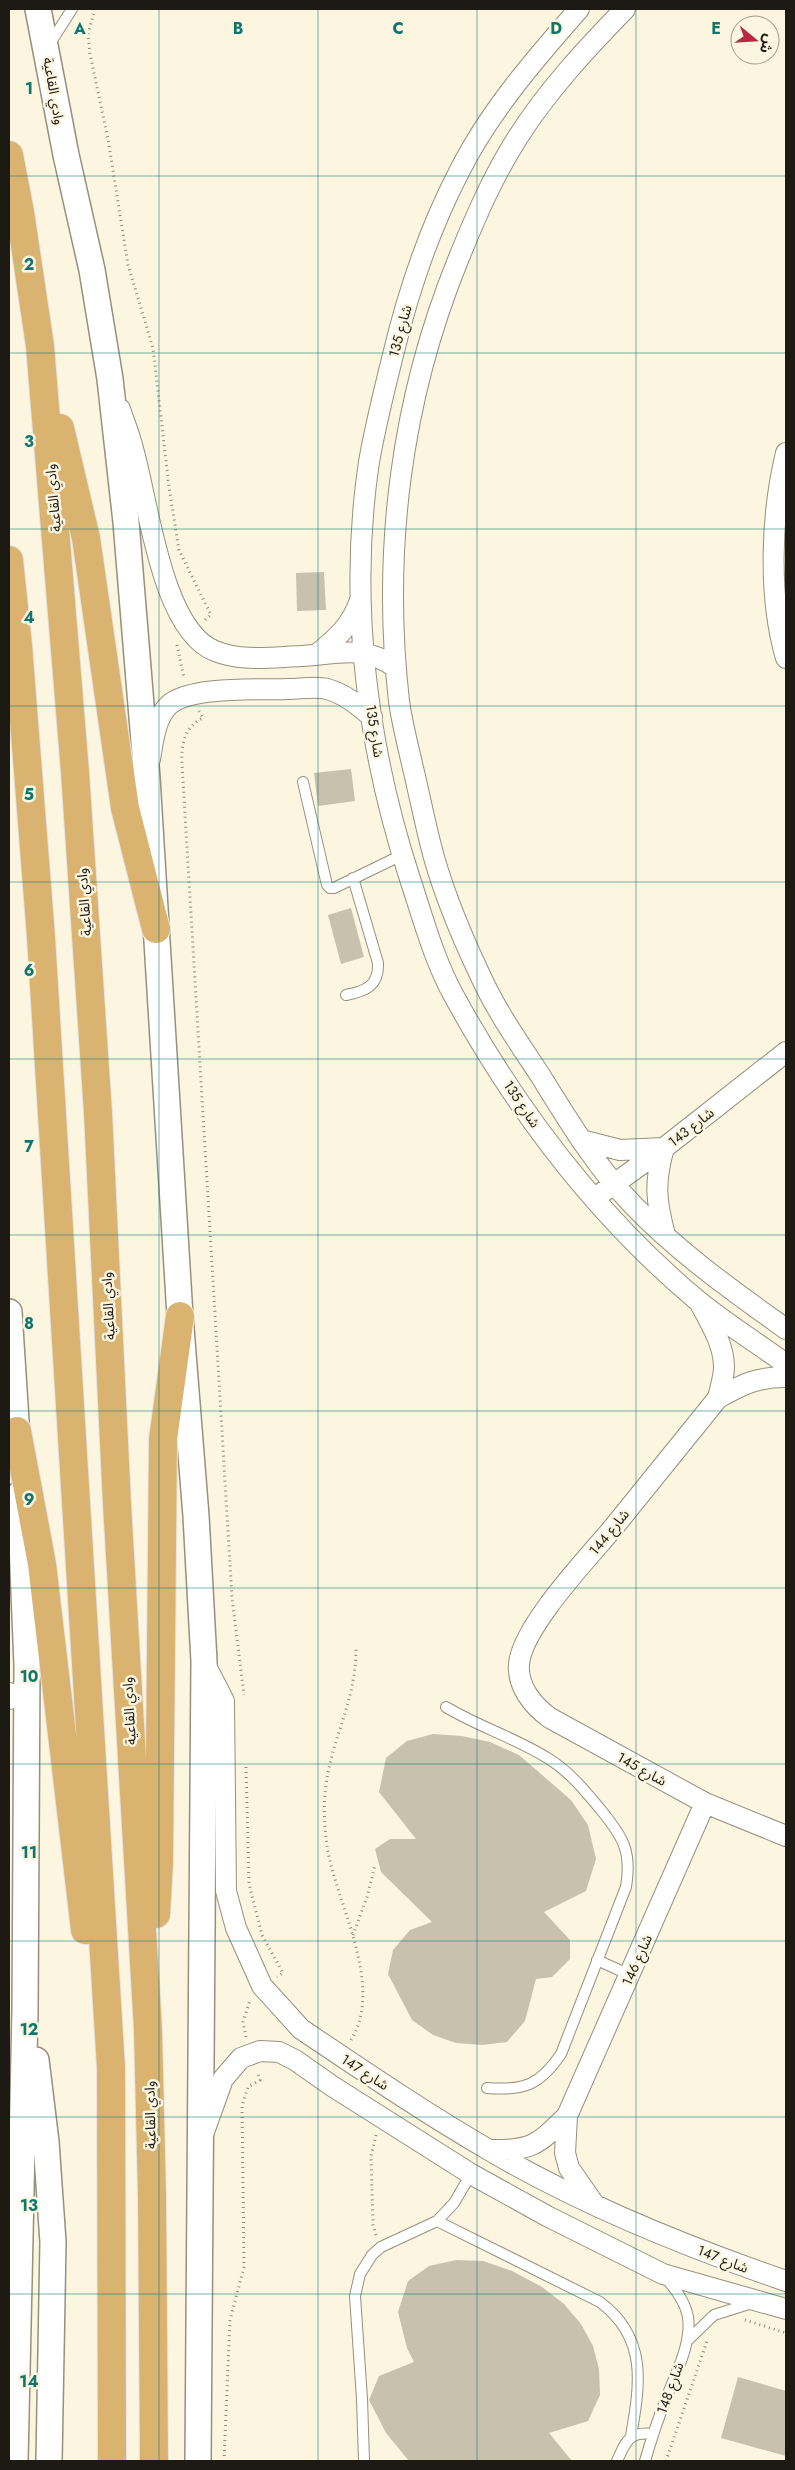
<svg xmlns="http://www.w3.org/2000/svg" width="795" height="2470" font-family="Jost,'Noto Sans Arabic',sans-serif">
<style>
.building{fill:#c7c1ad}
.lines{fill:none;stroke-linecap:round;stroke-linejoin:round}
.service-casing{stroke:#96907d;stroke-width:12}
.minor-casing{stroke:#96907d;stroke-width:22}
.tertiary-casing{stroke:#96907d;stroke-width:28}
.primary-casing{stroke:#e4e4e3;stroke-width:30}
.path{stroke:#908b7d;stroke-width:3;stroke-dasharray:1 4;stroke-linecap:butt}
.service{stroke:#fff;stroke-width:10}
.minor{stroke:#fff;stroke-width:20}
.tertiary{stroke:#fff;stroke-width:25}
.primary{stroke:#dab371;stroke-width:28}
.grid{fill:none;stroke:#0f766e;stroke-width:1;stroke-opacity:0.55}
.labels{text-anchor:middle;stroke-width:5;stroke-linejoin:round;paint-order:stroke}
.street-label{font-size:14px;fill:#1d1a13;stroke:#fcf5e0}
.grid-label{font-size:16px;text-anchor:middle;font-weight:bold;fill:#0f766e;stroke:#fcf5e0;stroke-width:5;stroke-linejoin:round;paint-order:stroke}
</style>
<rect width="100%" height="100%" fill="#fcf5e0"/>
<path class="building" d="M324,572L326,610L297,611L296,573Z
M351,769L355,801L318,806L314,773Z
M351,908L364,957L341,964L328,915Z
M433,1734L462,1736L490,1742L519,1755L571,1800L588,1825L596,1859L586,1891L544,1912L570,1940V1959L552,1977L536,1979L525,2021L507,2042L482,2045L456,2043L433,2035L412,2020L388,1974L393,1950L410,1930L432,1922L381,1872L375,1849L390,1839H416L379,1792L386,1758L407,1741Z
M456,2260L483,2261L512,2271L542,2287L564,2304L581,2324L593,2346L599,2369L600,2395L588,2421L549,2433L572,2461H409L386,2433L369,2400L379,2376L414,2362L407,2348L398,2312L408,2281L429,2266Z
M738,2377L786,2391V2456L721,2438Z"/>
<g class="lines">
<defs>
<path id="service" d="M49,45L72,9
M303,782L327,885L330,888H334L402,855
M346,995C366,991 379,986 378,963L353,878
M446,1707C479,1727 516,1738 549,1759C570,1772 586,1792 601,1810C623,1837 632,1851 626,1887L561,2054C540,2085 524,2091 487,2088
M597,1960L630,1975
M437,2221L600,2302C648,2338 640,2384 631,2436
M687,2341L714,2315L752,2303
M364,2461L362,2399L355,2296L360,2274L372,2255L381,2247L437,2221L454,2203L471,2174
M617,2461C626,2441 629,2431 653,2434
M645,2461C651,2440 658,2419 666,2399C675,2374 692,2344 688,2317C685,2301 675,2289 665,2277"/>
<path id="minor" d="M579,9C535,59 489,112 459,172C429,230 408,292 393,355C384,391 375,427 369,462C348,601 367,747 410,879C423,918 434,960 454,996C517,1111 597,1216 697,1300C725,1323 757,1343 786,1364
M625,9C586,49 548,90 518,137C493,176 475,218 458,260C401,400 382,551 399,701C402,723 408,746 413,768C419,793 424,818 430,842C441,888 461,935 481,977C497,1012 519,1043 540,1075C568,1120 596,1167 633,1205C679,1253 733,1291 786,1329
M120,409C124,422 130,435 133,449C148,499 161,630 215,651C242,662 273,657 302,656C339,654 364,644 396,668
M786,453C771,515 768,596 786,658
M316,655C336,639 352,625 360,600
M150,759C153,742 155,718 169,705C190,686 260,690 289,689C300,689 316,686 327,689C345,694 358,705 372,717
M581,1140L620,1150L664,1148C654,1182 656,1201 665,1235
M603,1192L664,1148L786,1052
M701,1305C711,1324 724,1345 724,1367C724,1377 720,1389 718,1398
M786,1377C757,1377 743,1384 718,1398C683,1441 648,1485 613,1528C588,1558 522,1627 519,1664C517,1686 533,1706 550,1718L705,1803L786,1836
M204,1662L224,1701L226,1891L236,1928L262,1986L301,2029C362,2070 425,2113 489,2150C582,2205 684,2246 786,2281
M9,1699L10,1693
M204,2132L223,2079L241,2058L260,2051L279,2052L295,2060L332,2086L471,2174L547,2216L663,2274L786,2309
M491,2150C533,2151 538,2144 567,2116
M594,2204L569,2168L565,2153L567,2116L705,1803"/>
<path id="tertiary" d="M38,9L66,155L92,270L110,379L126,522L147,778L180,1316L196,1516L204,1661L198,2461
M9,1312L18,1452
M36,2060L46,2142L53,2242L49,2461
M15,2461L25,2011L27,1665L20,1494"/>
<path id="primary" d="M9,155L20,212L40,346L75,772L98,1113L117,1504L148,2030L152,2196L154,2461
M60,428L86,538L125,808L156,929
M9,560L18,645L41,937L111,2068L112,2461
M17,1431L42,1564L85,1930
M156,1914L159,1863L163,1439L180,1316"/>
</defs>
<use href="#service" class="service-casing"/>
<use href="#minor" class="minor-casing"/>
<use href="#tertiary" class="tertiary-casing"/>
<use href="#primary" class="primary-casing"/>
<path class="path" d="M95,9L88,34L90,54L108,139L128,265L153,348L169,487L179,550L211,615L205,620
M177,645L184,678
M199,711L203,718C184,727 181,745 182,764L232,1598L244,1695
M246,1767L249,1884L262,1935L283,1973L277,1977
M353,1935L367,1897L375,1865
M246,2037L243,2022L250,2000
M351,2040C385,1985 336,1904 327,1846C324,1823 323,1801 327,1778C335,1732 356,1698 356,1649
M376,2135L371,2156L373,2225L376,2235
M745,2320L786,2333
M224,2461L230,2320L244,2267L242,2106L248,2087L260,2080L257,2072
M666,2461L707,2341"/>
<use href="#service" class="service"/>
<use href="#minor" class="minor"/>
<use href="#tertiary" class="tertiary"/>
<use href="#primary" class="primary"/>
</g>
<path class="grid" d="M159,9V2461M318,9V2461M477,9V2461M636,9V2461M9,176H786M9,353H786M9,529H786M9,706H786M9,882H786M9,1059H786M9,1235H786M9,1411H786M9,1588H786M9,1764H786M9,1941H786M9,2117H786M9,2294H786"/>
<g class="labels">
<g class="street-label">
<text transform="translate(54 91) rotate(80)" y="5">وادي القاعية</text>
<text transform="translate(400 331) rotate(-75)" y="5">شارع 135</text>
<text transform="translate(53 498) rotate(-95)" y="5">وادي القاعية</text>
<text transform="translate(375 731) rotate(81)" y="5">شارع 135</text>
<text transform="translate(84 902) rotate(-94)" y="5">وادي القاعية</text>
<text transform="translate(522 1104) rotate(56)" y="5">شارع 135</text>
<text transform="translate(691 1127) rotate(-38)" y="5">شارع 143</text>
<text transform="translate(108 1306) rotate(-93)" y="5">وادي القاعية</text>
<text transform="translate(609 1532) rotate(-51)" y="5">شارع 144</text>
<text transform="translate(129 1711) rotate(-93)" y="5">وادي القاعية</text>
<text transform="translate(642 1769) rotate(29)" y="5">شارع 145</text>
<text transform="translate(637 1960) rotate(-66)" y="5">شارع 146</text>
<text transform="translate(365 2072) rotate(33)" y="5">شارع 147</text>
<text transform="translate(150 2115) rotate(-91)" y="5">وادي القاعية</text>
<text transform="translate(723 2259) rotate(21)" y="5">شارع 147</text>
<text transform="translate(670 2388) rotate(-70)" y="5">شارع 148</text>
</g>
</g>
<g class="grid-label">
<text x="80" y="34">A</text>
<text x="238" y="34">B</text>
<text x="398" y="34">C</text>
<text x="556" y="34">D</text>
<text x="716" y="34">E</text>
<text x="29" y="94">1</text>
<text x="29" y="270">2</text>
<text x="29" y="447">3</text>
<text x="29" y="623">4</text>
<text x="29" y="800">5</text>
<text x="29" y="976">6</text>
<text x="29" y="1152">7</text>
<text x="29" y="1329">8</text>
<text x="29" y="1505">9</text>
<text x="29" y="1682">10</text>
<text x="29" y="1858">11</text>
<text x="29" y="2035">12</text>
<text x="29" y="2211">13</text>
<text x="29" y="2387">14</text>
</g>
<rect width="795" height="2470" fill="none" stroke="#1d1a13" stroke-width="20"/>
<g transform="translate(755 40) rotate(108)"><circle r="24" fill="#fcf5e0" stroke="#a39d8e"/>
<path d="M0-4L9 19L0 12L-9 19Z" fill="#b92840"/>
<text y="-8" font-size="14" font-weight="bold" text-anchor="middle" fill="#1d1a13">ش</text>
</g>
</svg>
